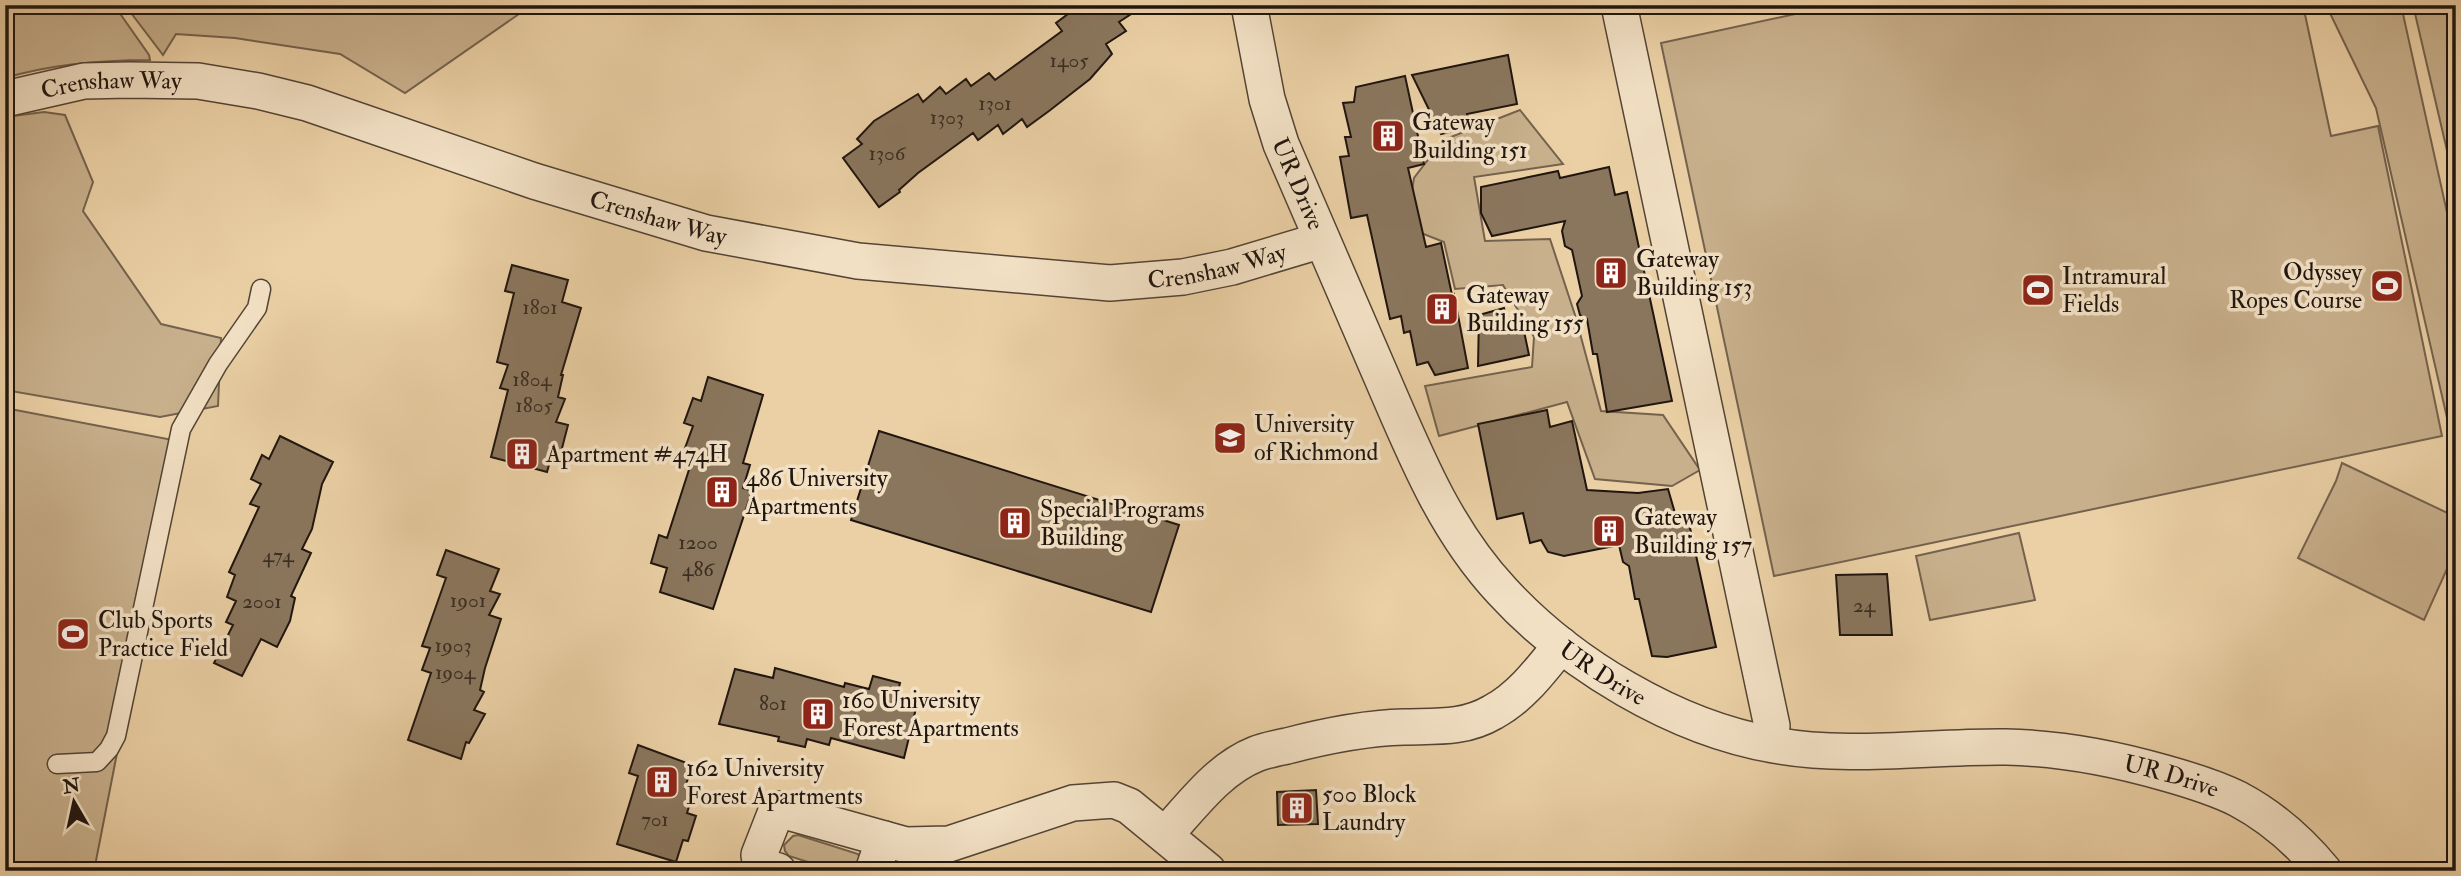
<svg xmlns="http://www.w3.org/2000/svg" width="2461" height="876" font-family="'IM FELL Double Pica',serif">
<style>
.green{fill:#c8b08c;stroke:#74624e;stroke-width:2}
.building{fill:#8a765d;stroke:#20150f;stroke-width:2}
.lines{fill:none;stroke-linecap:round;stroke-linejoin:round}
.lane-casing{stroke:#534434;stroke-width:21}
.street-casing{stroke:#534434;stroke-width:38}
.lane{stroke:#f2e0c4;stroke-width:18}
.street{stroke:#f2e0c4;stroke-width:35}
.labels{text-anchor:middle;stroke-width:7;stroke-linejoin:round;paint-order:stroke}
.number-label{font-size:21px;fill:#3a2d22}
.street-label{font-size:24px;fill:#20150f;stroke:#f2e0c4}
.poi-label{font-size:24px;fill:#20150f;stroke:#f2e0c4;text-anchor:start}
</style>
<rect width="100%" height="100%" fill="#ebd0a5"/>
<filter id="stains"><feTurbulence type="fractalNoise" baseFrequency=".00286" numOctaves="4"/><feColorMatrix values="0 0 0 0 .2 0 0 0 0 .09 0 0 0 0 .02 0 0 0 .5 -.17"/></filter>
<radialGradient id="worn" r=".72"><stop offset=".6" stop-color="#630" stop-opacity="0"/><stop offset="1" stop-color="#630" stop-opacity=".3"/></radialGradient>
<path class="green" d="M6,5H114L149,55L150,60C102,60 52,64 5,78Z
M125,5H532L405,93L340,54L235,38L176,34L163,55Z
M1837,5H2303L2331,136L2378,126L2442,436L1774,576L1661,43Z
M2326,5H2401L2456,253V457L2376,108Z
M2413,5H2456V189Z
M1520,110L1563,164L1474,177L1485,241L1550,239L1575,315L1601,411L1663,415L1700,470L1672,486L1595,479L1567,402L1439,436L1425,386L1532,367L1534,337L1503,285L1455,289L1444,242L1406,227L1414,178L1443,140Z
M44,112L65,115L93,182L83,211L161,324L221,338L218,406L160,417L5,390V117Z
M5,408L178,441L94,871H5Z
M2342,463L2456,517V549L2424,620L2298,558L2336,481Z
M2019,533L2035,600L1930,620L1916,556Z
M798,835L858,854L860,858L857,871H836L789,856L785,851L784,845L793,836Z"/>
<path class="building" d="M1080,5H1145L1119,22L1126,31L1106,44L1112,54L1090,79L1049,111L1027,127L1022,119L1003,134L998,125L978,140L973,133L918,173L899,190L900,192L879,207L843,158L862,144L857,139L874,121L918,94L923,102L940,87L946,94L966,79L971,86L989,73L995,80L1062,31L1056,23Z
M1508,55L1517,104L1467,114L1471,127L1441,134L1412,75Z
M1405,76L1424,164L1408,168L1426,247L1441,243L1452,295L1454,294L1468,368L1435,375L1428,362L1417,365L1410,331L1404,333L1401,316L1390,319L1367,215L1351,218L1340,157L1349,156L1345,137H1351L1343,103L1354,102L1356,87Z
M1609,167L1615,195L1627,192L1672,401L1607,412L1597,354H1593L1587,319L1580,315L1577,304L1582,296L1572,250L1565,246L1562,231L1565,221L1492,236L1481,213V187L1558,171L1560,178Z
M512,265L568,280L562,302L581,308L561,375H563L558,397L565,399L556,422L568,425L561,452L553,450L547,472L491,457L508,390L500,388L508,365L497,362L514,293L505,291Z
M1504,308L1507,319L1521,317L1529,355L1478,366L1479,315Z
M708,377L763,395L743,463L750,465L743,488L752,491L713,609L660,592L667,568L651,563L659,535L667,538L695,451L685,448L693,426L684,423L693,398L701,401Z
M1547,410L1550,427L1572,421L1587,490L1638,493L1668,489L1675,513L1687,514L1716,647L1667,657L1652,656L1639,599H1635L1629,566L1623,562L1619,545L1564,556L1548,552L1541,540L1530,543L1523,513L1497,519L1478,424Z
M879,431L1179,525L1151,612L851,520Z
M280,436L333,462L322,484L312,529L302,549L311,553L291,596L295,598L290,621L277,647L261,639L242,676L214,663L233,625L226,622L236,601L227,597L235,575L229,572L259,507L250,504L261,484L251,479L262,455L269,459Z
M446,550L499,569L490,591L500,594L489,615L501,619L485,668L480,690L484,692L474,710L485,714L469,743L466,742L461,759L408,740L431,673L422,670L430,648L422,646L446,578L437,575Z
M1887,574L1892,635H1840L1836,575Z
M775,668L844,687L845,683L869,689L873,676L900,683L896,699L917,704L904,758L831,738L829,745L807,739L805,747L778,741L779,737L719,724L735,669L773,678Z
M638,745L692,765L685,788L694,791L687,813L696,816L688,841L683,840L676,862L617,844L638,776L629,773Z
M1316,790L1318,824L1278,825L1277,792Z"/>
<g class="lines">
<defs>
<path id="lane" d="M57,764L97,762L109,749L116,736L181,429L218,364L257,308L261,289"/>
<g id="street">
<path id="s1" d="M1249,5L1267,99L1281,144C1314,220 1346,295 1379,371C1413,449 1443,528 1502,591C1569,664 1675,728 1774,745C1850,759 1929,746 2006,747C2060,748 2113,758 2165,773C2190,780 2216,788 2238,799C2272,817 2300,842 2324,871"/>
<path d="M1619,5L1772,726"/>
<path id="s2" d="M5,99L84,81L129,80L198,81L258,91L307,103L534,181L706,233L858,261L1110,283L1183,277L1232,267L1322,240"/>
<path d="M1165,835C1192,806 1218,769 1256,754C1266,750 1277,748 1287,746C1325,736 1365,728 1404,727C1436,726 1464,729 1493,712C1521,697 1541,670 1561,645"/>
<path d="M778,871C768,868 760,867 759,855L777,809L906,845L949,844L1073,803L1114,800L1129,806L1208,871"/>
<path d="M873,871L884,839"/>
</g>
</defs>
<use href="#lane" class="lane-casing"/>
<use href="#street" class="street-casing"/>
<use href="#lane" class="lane"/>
<use href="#street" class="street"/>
</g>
<defs>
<symbol id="building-square" viewBox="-11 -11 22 22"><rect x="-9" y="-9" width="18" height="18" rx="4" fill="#8f2418" stroke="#f2e0c4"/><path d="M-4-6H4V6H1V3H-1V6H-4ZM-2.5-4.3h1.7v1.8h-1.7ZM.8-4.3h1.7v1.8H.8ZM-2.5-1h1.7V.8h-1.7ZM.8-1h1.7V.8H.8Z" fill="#fff"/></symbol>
<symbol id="stadium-square" viewBox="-11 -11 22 22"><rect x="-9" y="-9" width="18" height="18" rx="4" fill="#8f2418" stroke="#f2e0c4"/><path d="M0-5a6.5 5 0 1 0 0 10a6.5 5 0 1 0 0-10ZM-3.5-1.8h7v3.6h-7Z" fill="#fff"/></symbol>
<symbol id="university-square" viewBox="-11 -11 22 22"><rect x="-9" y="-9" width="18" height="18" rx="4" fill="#8f2418" stroke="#f2e0c4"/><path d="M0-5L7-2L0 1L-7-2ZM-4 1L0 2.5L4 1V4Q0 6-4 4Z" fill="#fff"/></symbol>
</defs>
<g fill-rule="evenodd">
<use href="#building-square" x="1369" y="117" width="38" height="38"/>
<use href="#building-square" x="1592" y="254" width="38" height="38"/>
<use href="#stadium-square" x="2368" y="267" width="38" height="38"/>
<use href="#stadium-square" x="2019" y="271" width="38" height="38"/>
<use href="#building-square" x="1423" y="290" width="38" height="38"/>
<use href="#university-square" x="1211" y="419" width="38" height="38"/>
<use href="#building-square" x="503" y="435" width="38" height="38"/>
<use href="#building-square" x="703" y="473" width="38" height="38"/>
<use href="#building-square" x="996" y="504" width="38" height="38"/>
<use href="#building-square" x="1590" y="512" width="38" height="38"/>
<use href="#stadium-square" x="54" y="615" width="38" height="38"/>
<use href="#building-square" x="799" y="695" width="38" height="38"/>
<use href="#building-square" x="643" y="763" width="38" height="38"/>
<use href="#building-square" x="1278" y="789" width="38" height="38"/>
</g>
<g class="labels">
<g class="number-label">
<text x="1069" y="67">1405</text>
<text x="995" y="110">1301</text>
<text x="947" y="124">1303</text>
<text x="887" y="160">1306</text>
<text x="540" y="314">1801</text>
<text x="532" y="386">1804</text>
<text x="534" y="412">1805</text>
<text x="698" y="549">1200</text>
<text x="278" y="562">474</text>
<text x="698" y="576">486</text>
<text x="468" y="607">1901</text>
<text x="262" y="608">2001</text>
<text x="1864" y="612">24</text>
<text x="453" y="652">1903</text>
<text x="455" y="679">1904</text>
<text x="773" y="710">801</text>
<text x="655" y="826">701</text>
</g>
<g class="street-label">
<text dy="8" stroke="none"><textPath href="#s2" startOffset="108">Crenshaw Way</textPath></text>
<text dy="8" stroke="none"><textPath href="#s1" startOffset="186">UR Drive</textPath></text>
<text dy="8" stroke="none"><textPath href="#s2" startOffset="676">Crenshaw Way</textPath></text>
<text dy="8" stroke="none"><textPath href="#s2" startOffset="1242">Crenshaw Way</textPath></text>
<text dy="8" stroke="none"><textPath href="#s1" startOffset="774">UR Drive</textPath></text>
<text dy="8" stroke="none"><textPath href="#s1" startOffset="1362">UR Drive</textPath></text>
</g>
<g class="poi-label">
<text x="1412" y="130">Gateway<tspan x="1412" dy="28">Building 151</tspan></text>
<text x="1636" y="267">Gateway<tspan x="1636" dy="28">Building 153</tspan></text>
<text x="2362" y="280" text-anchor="end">Odyssey<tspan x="2362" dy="28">Ropes Course</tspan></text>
<text x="2062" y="284">Intramural<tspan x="2062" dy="28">Fields</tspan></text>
<text x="1466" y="303">Gateway<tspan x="1466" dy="28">Building 155</tspan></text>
<text x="1254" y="432">University<tspan x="1254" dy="28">of Richmond</tspan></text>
<text x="546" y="462">Apartment #474H</text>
<text x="746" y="486">486 University<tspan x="746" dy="28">Apartments</tspan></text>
<text x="1040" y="517">Special Programs<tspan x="1040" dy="28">Building</tspan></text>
<text x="1634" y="525">Gateway<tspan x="1634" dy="28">Building 157</tspan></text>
<text x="98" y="628">Club Sports<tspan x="98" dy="28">Practice Field</tspan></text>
<text x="842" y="708">160 University<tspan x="842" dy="28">Forest Apartments</tspan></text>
<text x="686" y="776">162 University<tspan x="686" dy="28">Forest Apartments</tspan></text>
<text x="1322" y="802">500 Block<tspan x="1322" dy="28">Laundry</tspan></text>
</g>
</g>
<rect width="2461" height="876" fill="none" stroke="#ebd0a5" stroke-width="28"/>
<rect x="7" y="7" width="2447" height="862" fill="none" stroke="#20150f" stroke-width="3.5"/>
<rect x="14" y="14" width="2433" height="848" fill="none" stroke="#20150f" stroke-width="2"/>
<g transform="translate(74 802) rotate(351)" stroke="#f2e0c4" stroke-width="5" paint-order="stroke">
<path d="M0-5L12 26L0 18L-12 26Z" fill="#20150f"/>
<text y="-10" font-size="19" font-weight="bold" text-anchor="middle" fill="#20150f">N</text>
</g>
<rect width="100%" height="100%" filter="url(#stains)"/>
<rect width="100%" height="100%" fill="url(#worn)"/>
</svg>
